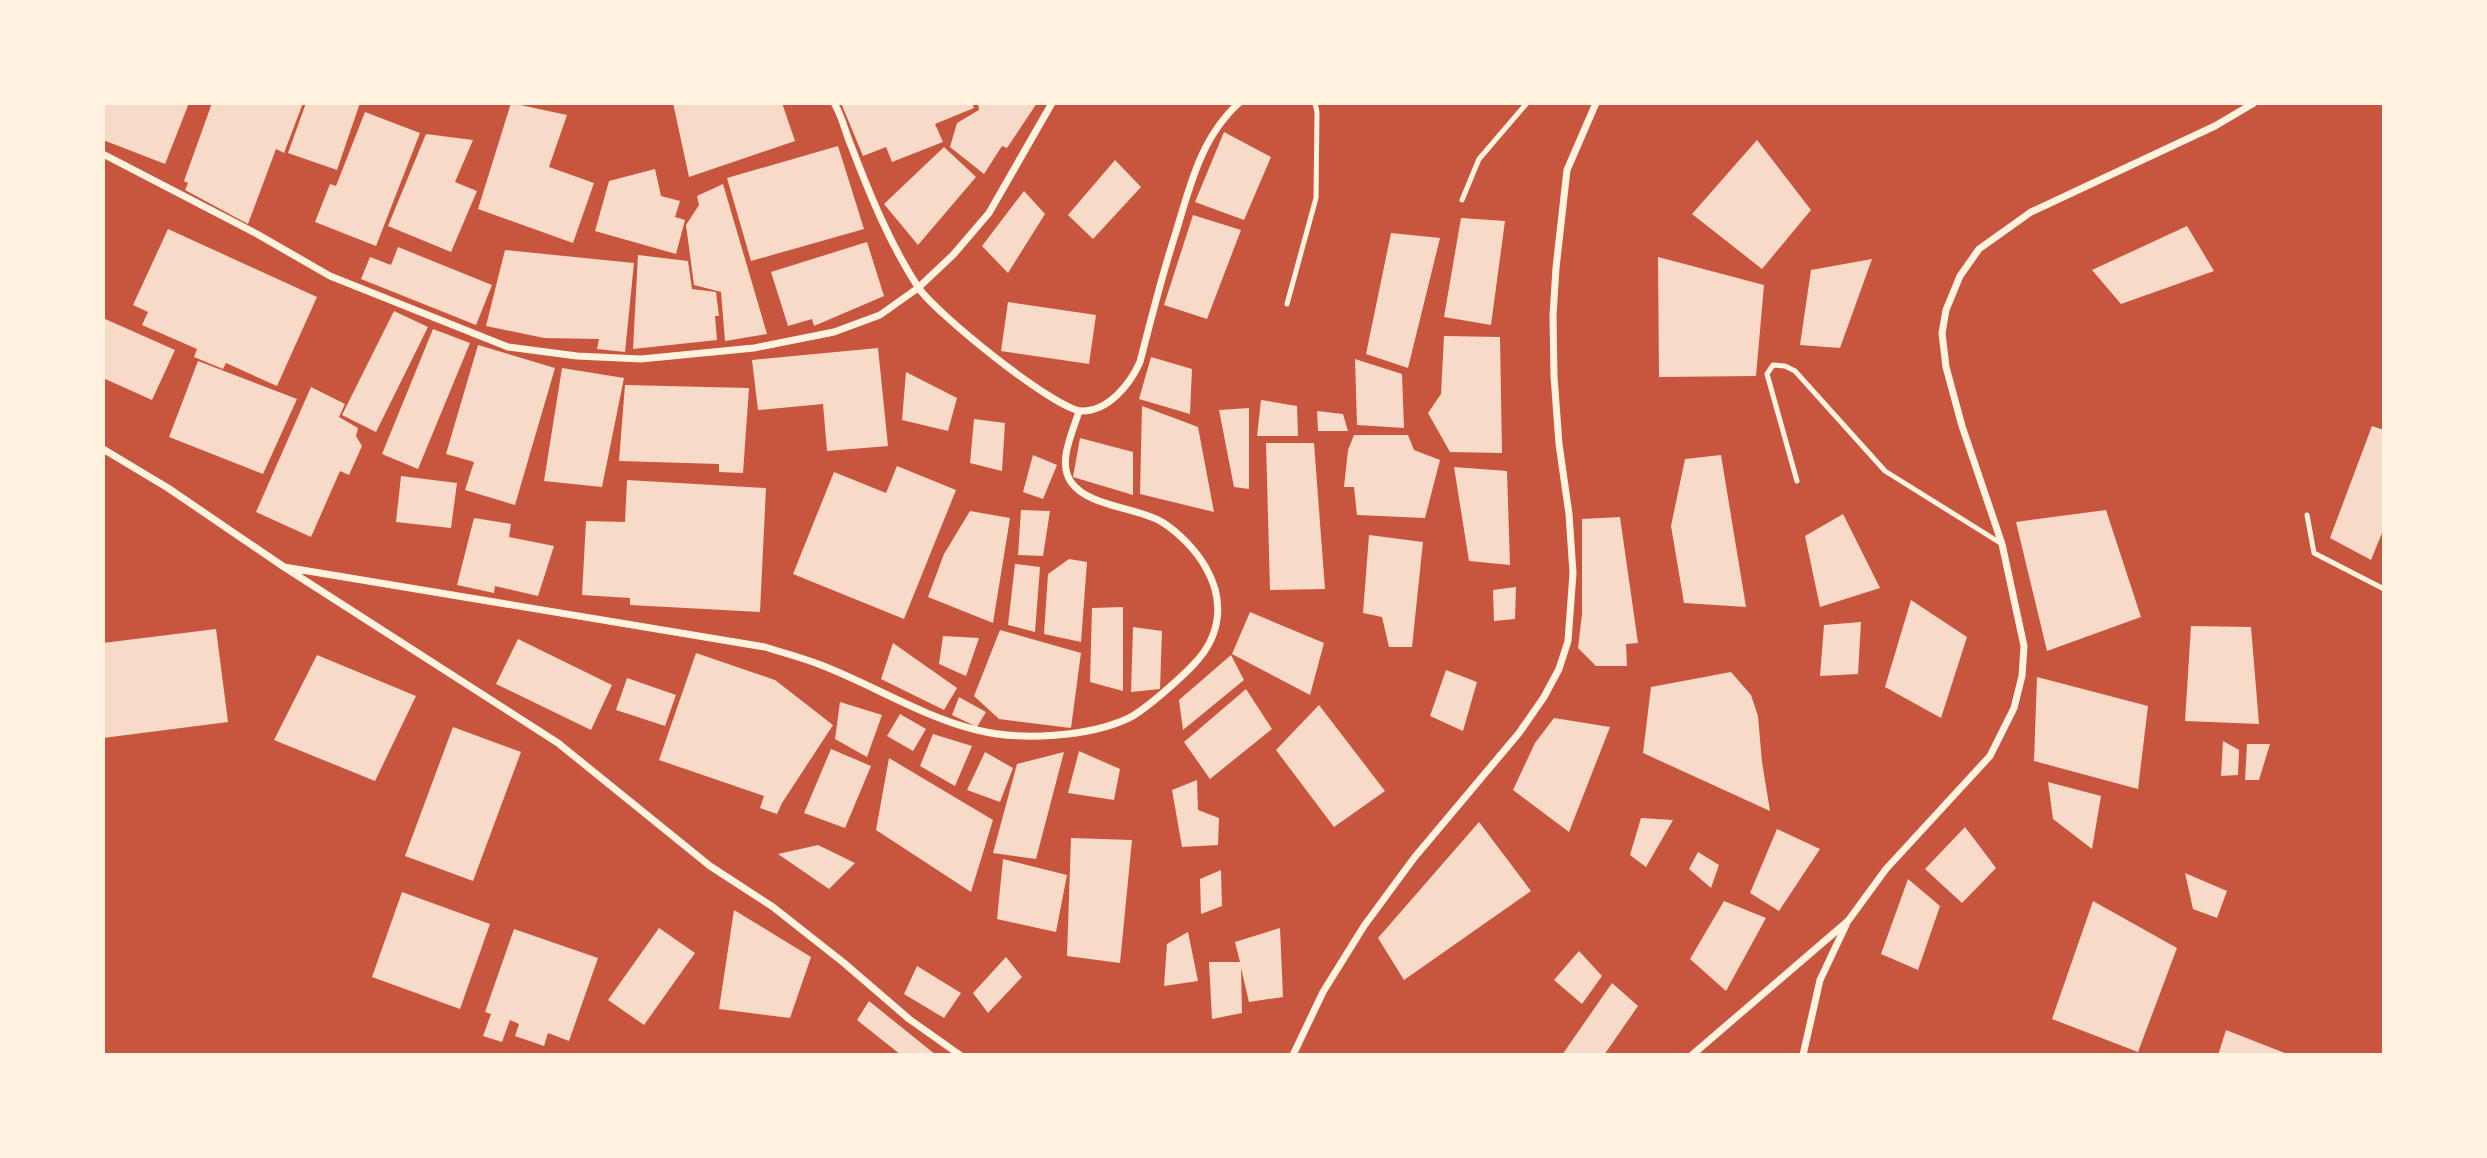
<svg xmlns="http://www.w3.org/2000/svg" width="2487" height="1158" font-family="'Alegreya Sans',sans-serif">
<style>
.building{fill:#f7dbc8}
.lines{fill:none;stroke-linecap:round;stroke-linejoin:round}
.service{stroke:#fff3e0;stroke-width:5}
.minor{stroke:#fff3e0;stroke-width:7}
</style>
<rect width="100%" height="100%" fill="#c8553d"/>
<path class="building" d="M104,103H189L165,164L103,140Z
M212,103H303L284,153L276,149L248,224L185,190L188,183L184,181Z
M306,103H360L337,170L288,153Z
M511,103L567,115L549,167L594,183L573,243L478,209Z
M673,103H782L795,141L689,177Z
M841,103H972L974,108L935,124L943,142L892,162L886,147L863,156Z
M978,103H1037L1007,148L1002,146L984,174L950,147L957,123L979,110Z
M365,112L420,133L376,246L315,222L330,184L336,186Z
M1224,132L1271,157L1244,220L1195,202Z
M426,134L473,140L455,182L477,191L451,252L388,226Z
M1757,140L1811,210L1762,269L1692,214Z
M838,146L864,229L751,261L727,178Z
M944,147L976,177L918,245L884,204Z
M1115,160L1141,187L1093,239L1068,215Z
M655,169L661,196L680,201L675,217L685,220L676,254L595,231L609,181Z
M723,184L767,334L725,341L721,292L694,285L686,225L699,205L697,196Z
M1024,191L1045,214L1008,273L982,246Z
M1193,215L1241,230L1207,319L1164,305Z
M1461,218L1505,221L1491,325L1444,317Z
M2187,226L2214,271L2121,304L2092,270Z
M168,229L317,297L277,386L226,363L223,369L194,357L197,349L142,325L148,312L133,305Z
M1391,233L1440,238L1408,368L1366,354Z
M867,242L884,296L814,326L812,319L788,326L771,272Z
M398,247L492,285L476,325L361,279L370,257L391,265Z
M505,250L634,263L625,352L597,349L599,339L544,338L486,326Z
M638,255L688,261L692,289L716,292L719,316H715L717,340L633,349Z
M1658,257L1764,285L1756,376L1659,377Z
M1872,259L1840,348L1800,345L1811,270Z
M1008,302L1096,315L1089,364L1001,351Z
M394,311L428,327L376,432L342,415Z
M103,318L175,350L152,400L103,378Z
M433,329L470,343L418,469L382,454Z
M1444,336L1500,337L1502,453L1450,452L1428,413L1441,394Z
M478,345L555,368L515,505L465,490L474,462L446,454Z
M878,348L888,446L827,451L823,404L758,410L752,360Z
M1151,357L1192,369L1190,414L1139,399Z
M1355,359L1402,374L1404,428L1357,425Z
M198,361L297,399L263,474L169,437Z
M562,368L624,378L602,487L544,481Z
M906,372L957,398L948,431L902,420Z
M625,385L749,388L743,473L719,472V464L619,461Z
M311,387L345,404L339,417L358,428L356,436L362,446L349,475L340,471L311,537L256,512Z
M1261,400L1297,406L1298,436H1257Z
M1142,406L1198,427L1214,512L1140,494Z
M1249,408V489L1234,487L1219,410Z
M1317,411L1343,414L1348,431H1318Z
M974,419L1005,423L1002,471L970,463Z
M2372,426L2384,430V528L2371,560L2330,538Z
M1354,435H1408L1414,450L1440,460L1425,518L1357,515L1354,487H1344L1348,450Z
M1080,438L1133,452V495L1073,477Z
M1266,443H1314L1325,589L1270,590Z
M1033,455L1057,465L1043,499L1023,492Z
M1721,455L1746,607L1684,603L1671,526L1685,459Z
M897,466L956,490L904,619L793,574L834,472L886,493Z
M1454,467L1507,471L1510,565L1469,561Z
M401,476L457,483L451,528L396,522Z
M627,480L766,488L760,612L630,605V598L582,595L586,521L625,522Z
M1021,510L1050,511L1043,556L1018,555Z
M2106,510L2141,617L2047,651L2016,522Z
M970,511L1010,518L993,623L928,597L944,554Z
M1843,514L1880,588L1820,607L1805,536Z
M1620,517L1638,643L1626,644L1627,666H1596L1578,648L1582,614V519Z
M474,518L511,524L509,537L554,546L538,596L495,586L494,593L457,585Z
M1369,535L1423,542L1412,647H1389L1382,617L1363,613Z
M1069,559L1087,562L1081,642L1044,634L1048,574Z
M1015,564L1040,567L1035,632L1008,625Z
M1516,587L1515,619L1494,621L1493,590Z
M1911,600L1967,637L1941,718L1885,687Z
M1123,607V691L1090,682L1092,608Z
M1250,612L1324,643L1310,695L1232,654Z
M1861,622L1858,674L1820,676L1824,625Z
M2191,626L2251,627L2259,724L2185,721Z
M1133,627L1162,631L1160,689L1131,692Z
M216,629L228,722L103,738V643Z
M1000,630L1081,653L1071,728L999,719L974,696Z
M943,636L979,638L966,676L939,664Z
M518,639L612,685L591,730L496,684Z
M893,643L957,688L944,710L881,679Z
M696,653L775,680L833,725L782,803L777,814L760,808L764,796L659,760Z
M317,655L416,696L375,781L274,740Z
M1231,655L1244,680L1183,730L1179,700Z
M1446,670L1477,682L1463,731L1430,716Z
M1731,672L1751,695L1758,716L1762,762L1770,811L1643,753L1651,687Z
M2037,677L2148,706L2138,789L2034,761Z
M627,678L676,695L665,726L616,710Z
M1246,689L1272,729L1210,779L1184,742Z
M959,697L986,712L977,727L952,715Z
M840,702L882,715L867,757L835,739Z
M1319,705L1385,791L1334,827L1276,750Z
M900,714L926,729L913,751L887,736Z
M1554,718L1610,727L1569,832L1513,790L1535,743Z
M453,727L521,752L473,881L405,856Z
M933,734L972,746L955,786L920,766Z
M2223,741L2239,750L2238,775L2221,776Z
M2247,744H2270L2259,780H2245Z
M831,749L871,766L845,828L804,813Z
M1079,751L1120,769L1114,800L1068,793Z
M985,752L1013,768L1000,802L967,790Z
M1064,752L1036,859L993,853L1017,764Z
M889,758L993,820L971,892L876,830Z
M1197,780L1198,810L1219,818L1218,845L1182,847L1172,790Z
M2048,782L2101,796L2092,849L2053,819Z
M1641,818L1673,820L1646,867L1630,855Z
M1479,822L1531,891L1404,980L1378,938Z
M1965,827L1996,868L1962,903L1925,869Z
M1777,829L1820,849L1779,911L1750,893Z
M1071,838L1132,840L1120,963L1067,956Z
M818,845L855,863L829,889L778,854Z
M1698,852L1719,865L1711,888L1689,869Z
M1003,859L1067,875L1056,932L997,919Z
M1221,870L1222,906L1201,914L1200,879Z
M2185,873L2227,891L2217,918L2193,909Z
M1908,879L1940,906L1918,970L1881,954Z
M402,892L490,924L460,1009L372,977Z
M1724,901L1766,918L1726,991L1690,959Z
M2093,901L2177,948L2138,1052L2052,1019Z
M734,910L811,957L790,1018L719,1009Z
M659,928L695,953L644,1025L608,1000Z
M1280,928L1283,997L1249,1002L1241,968L1242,1013L1212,1019L1209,962H1240L1235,942Z
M514,929L598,958L569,1041L548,1033L544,1046L515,1036L519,1024L510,1020L502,1042L483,1036L491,1014L485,1012Z
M1188,932L1198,981L1164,986L1167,944Z
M1579,951L1602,976L1582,1004L1554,980Z
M1006,957L1022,977L988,1013L973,993Z
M917,966L961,993L944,1018L904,994Z
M1612,983L1638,1006L1604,1055H1562Z
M869,1001L936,1055H901L857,1020Z
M2226,1030L2290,1055H2218Z"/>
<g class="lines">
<path class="service" d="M1462,200L1479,159L1527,103
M1287,304L1316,198L1317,112L1315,103
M1797,481L1767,374L1773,365L1785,366L1795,371L1885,471L2002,544
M2307,515L2314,553L2384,589"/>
<path class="minor" d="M834,103C843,118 845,132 852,148C870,195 890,244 918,287C934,312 1055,410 1082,411C1109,411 1130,384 1140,362C1151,319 1162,275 1176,232C1190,186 1201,137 1239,103
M103,154L257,234L330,276L508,347L577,356L641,359L754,348L834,332L880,315L918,288L953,255L989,213L1052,103
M103,449L168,488L284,567L558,743L710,866L773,907L844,963L909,1019L960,1055
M284,567L765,647C784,653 803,658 821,665C873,685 923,717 977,730C1020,741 1089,737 1129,718C1145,710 1181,678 1194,664C1221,636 1225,601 1206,568C1197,551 1178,532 1162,522C1137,507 1088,507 1071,482C1057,462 1073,432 1079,411
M1293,1055L1323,992L1364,926L1414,858L1519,733L1544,697L1559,669L1568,641L1573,573L1569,514L1559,444L1554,376L1553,316L1556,268L1567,170L1596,103
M1692,1055L1848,921L1886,869L1990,756L2014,708L2022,676L2024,646L2002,544L1962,426L1946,367L1942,333L1946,310L1960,276L1979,249L2031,212L2215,126L2254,103
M1803,1055L1820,980L1846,925"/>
</g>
<rect width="2487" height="1158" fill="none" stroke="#fff3e0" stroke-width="210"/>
</svg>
